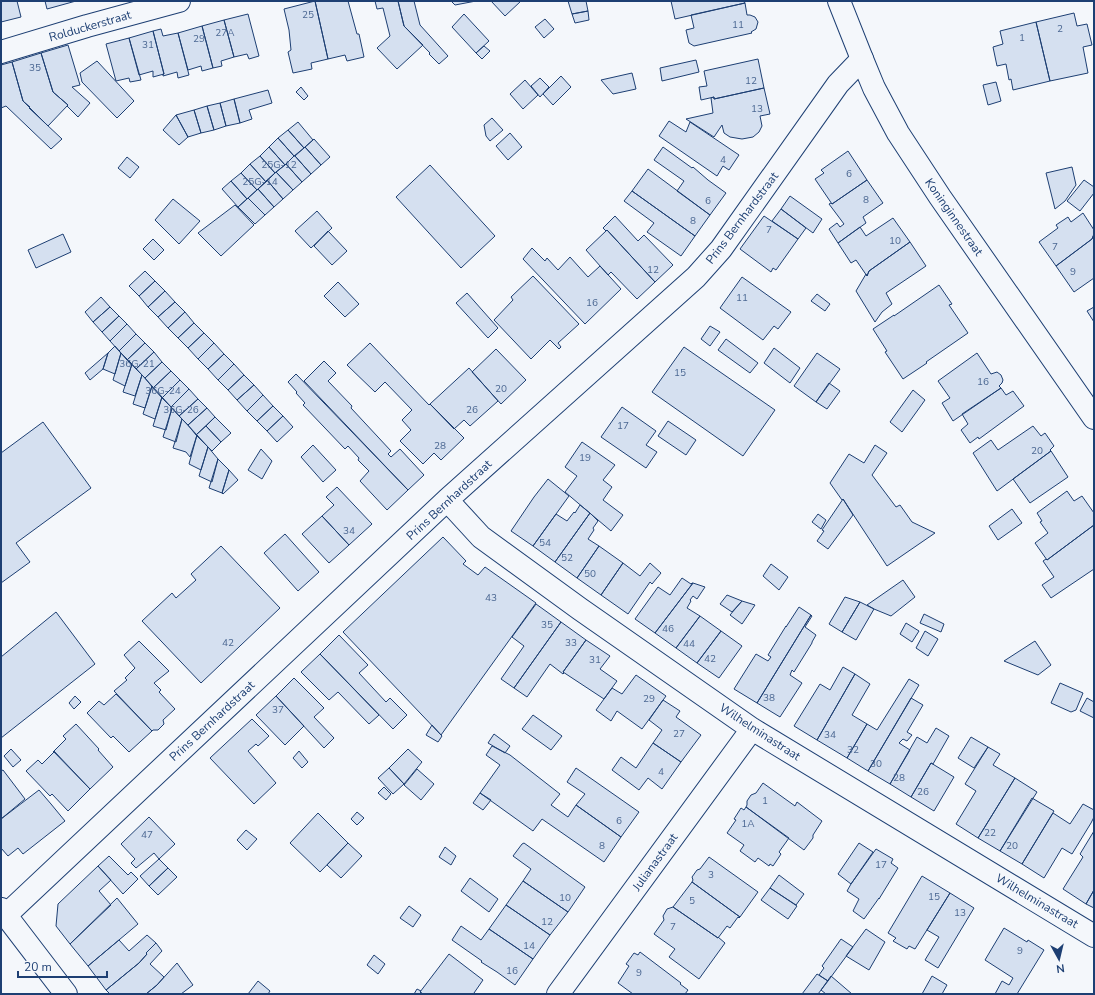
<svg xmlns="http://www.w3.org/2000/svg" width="1095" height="995" font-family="'Nunito Sans',sans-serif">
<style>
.building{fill:#d5e0f0;stroke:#1d3f73}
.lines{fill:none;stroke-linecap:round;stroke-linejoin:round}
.minor-casing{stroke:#1d3f73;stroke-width:24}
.tertiary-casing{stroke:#1d3f73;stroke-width:24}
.secondary-casing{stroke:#1d3f73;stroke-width:24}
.minor{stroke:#f4f7fb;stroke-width:22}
.tertiary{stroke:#f4f7fb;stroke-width:22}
.secondary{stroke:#f4f7fb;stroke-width:22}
.labels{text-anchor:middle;stroke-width:3;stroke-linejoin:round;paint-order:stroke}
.number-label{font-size:10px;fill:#4b6792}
.street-label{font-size:12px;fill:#1d3f73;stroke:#f4f7fb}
</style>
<rect width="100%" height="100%" fill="#f4f7fb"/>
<path class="building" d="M1,1H17L21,17L1,22Z
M45,1H76L47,9Z
M315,1H348L357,34H359L364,57L347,61L345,55L328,59Z
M315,1L328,59L311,63L312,69L293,73L288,52L291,50L289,30L284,9Z
M375,1H398L404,26L423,45L397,69L377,48L390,36L383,8L377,9Z
M398,1H414L420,25L448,56L439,64L429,54L430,53L404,26Z
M451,1H476L455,5Z
M491,1H521L505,16Z
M568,1H586L588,11L572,14Z
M671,1H744L745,3L675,19Z
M745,3L747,15H750L755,17L758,22L756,29L751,32L752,33L694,46L689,43L686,30L694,28L691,15Z
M588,11L589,20L575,23L572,14Z
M1074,13L1077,26L1087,24L1092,45L1083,47L1088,73L1050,81L1036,22Z
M248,14L259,56L249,59L247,54L234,57L224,20Z
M464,14L489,41L476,53L452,27Z
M545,19L554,29L544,38L535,27Z
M224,20L234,57L221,61L222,66L213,68L202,26Z
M1036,22L1050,81L1013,90L1011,79L1009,80L1006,64L997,66L993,47L1003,44L1000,31Z
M202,26L213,68L202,71L201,66L188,70L178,33Z
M161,29L163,36L178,33L189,75L178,78L177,72L163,76V74H164L153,31Z
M153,31L164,74L153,77V71L139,75L129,38Z
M129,38L141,80L130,82L129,78L116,81L106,44Z
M68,45L80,85L72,87L90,103L78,117L67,106L68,105L53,92L41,53Z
M484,46L490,51L482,59L476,53Z
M41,53L53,92L68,105L48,126L23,101L12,62Z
M758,59L764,88L714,99V97L701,100L699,87L707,86L704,71Z
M696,60L699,72L662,81L660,68Z
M97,61L134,101L117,118L82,82L80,73Z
M12,62L23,101L30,107L29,108L62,139L51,149L6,106L1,108V65Z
M632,73L636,89L613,94L601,80Z
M561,76L571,87L553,105L543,94Z
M540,78L549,87L540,97L531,86Z
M525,80L538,95L523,109L510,94Z
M996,82L1001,101L988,105L983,85Z
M301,87L308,96L304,100L296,92Z
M764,88L770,114L760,116L762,126L759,132L753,137L742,139L730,137L724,133L722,125L714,137L686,119L713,113L711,98L714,97V99Z
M268,90L272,103L249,110L252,119L240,123L234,99Z
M234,99L240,123L226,126L220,103Z
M220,103L226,126L214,130L207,106Z
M207,106L214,130L201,133L194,110Z
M194,110L201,133L188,137L176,115Z
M176,115L188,137L179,145L163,130Z
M492,118L503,130L490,141L486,136L484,125Z
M669,121L686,132L690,122L739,155L729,170L723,166L717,176L659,136Z
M298,122L313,140L304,148L288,130Z
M288,130L304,148L294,156L278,138Z
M510,133L522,147L508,160L496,146Z
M278,138L294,156L285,165L269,147Z
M314,139L330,157L321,165L305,147Z
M269,147L285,165L275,173L260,156Z
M305,147L321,165L311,174L295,156Z
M663,147L692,168L693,167L708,180L726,193L710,215L677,191L684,181L654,160Z
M848,151L867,180L832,204L815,179L824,173L821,170Z
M260,156L275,173L266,182L250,164Z
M294,156H295L311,174L302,182L286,164Z
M127,157L139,167L130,178L118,168Z
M250,164L266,182L257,190L241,173Z
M286,164L302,182L293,190L276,172Z
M430,165L495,236L461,268L396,197Z
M1072,167L1076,185L1065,201L1055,209L1046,173Z
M648,169L710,215L695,236L632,191Z
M276,172L293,190L283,199L267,180Z
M241,173L257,190L247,199L231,181Z
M267,180L283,199L274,207L258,189Z
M867,180L883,203L863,217L866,223L838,243L829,229L837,223L840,227L844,224L829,204L831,203L832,204Z
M1084,180L1094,187V193L1080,211L1067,201Z
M231,181L247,199L238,207L222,189Z
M258,189L274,207L265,215L248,198Z
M632,191L695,236L681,256L647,232L654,223L624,201Z
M790,196L822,219L813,233L781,209Z
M248,198L265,215L255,224L238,207Z
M173,199L200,221L179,244L155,220Z
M235,205L254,225L221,256L198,233Z
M781,209L806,228L798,239L772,221Z
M317,211L332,228L311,248L295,231Z
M1083,213L1094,230V234L1092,239L1056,266L1039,242L1058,228L1056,225L1068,217L1071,222Z
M615,216L638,241L644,235L673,265L655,282L607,230L606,231L603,228Z
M764,216L798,239L776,270L773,268L771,272L740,249Z
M893,218L910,242L869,271L867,276L856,260L851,263L838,243L860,227L866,236Z
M607,230L655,282L637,299L611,272L608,275L586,250Z
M328,231L347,251L332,265L314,246Z
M63,234L71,252L36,268L28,250Z
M1094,234V278L1074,292L1056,266L1092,239Z
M153,239L164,250L154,260L143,249Z
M910,242L926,266L886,293L892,304L882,312L875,322L856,291L866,274L867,276L869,271Z
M532,248L545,261L547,258L558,270L570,257L588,277L600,266L621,289L585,324L523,259Z
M145,271L155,281L139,296L129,286Z
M533,276L579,324L558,343L561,347L559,349L550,340L531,359L494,320L513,300L511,297Z
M742,277L791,312L778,329L774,326L763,340L720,308Z
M155,281L165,291L148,307L139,296Z
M338,282L359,304L345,317L324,296Z
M939,285L952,304L949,305L968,333L926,362L927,363L903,379L885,352L887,351L873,329L894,315V316Z
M165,291L175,302L158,317L148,307Z
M467,293L498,328L488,338L456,303Z
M817,294L830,304L825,311L811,301Z
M101,297L110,307L93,322L85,312Z
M175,302L185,312L168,328L158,317Z
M110,307L119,316L102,332L93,322Z
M1094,307V322L1087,311Z
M185,312L194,323L178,338L168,328Z
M119,316L127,324L110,341L102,332Z
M194,323L204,333L188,348L178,338Z
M127,324L136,334L119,351L110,341Z
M710,326L720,332L710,346L701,339Z
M204,333L214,343L198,359L188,348Z
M136,334L145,343L127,360L119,351Z
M726,339L758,363L750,373L718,350Z
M145,343L154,352L136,369L127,360Z
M214,343L224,354L208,369L198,359Z
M370,343L429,405L430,404L464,438L441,460L434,453L423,464L400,441L411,430L402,420L412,410L385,382L375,392L347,365Z
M115,346L121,353L115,374L103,369L108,353Z
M684,347L775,410L743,456L652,392Z
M774,348L800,368L790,383L764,363Z
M496,349L526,380L501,404L472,372Z
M154,352L162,362L145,378L136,369Z
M108,353L103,369L90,380L85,373Z
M121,353L132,364L125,386L113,380Z
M817,353L840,369L816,402L794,386Z
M977,353L991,374L997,372L1001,375L1003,380L1002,383L999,386L1001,388L953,421L942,403L950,398L938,381Z
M224,354L234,364L218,380L208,369Z
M324,361L336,373L328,381L352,406L351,408L391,451L388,454L391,457L400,449L424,475L408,490L304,381Z
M162,362L171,371L153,388L145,378Z
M132,364L142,375L135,396L123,392Z
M234,364L244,375L228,390L218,380Z
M469,368L498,401L470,426L464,420L454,429L430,404Z
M171,371L180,380L162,398L153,388Z
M296,374L408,490L387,510L360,481L369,471L358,460L359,458L348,446L345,449L303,405L305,403L296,393L297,392L288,382Z
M142,375L152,386L145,408L133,404Z
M244,375L254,385L237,400L228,390Z
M180,380L189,389L171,407L162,398Z
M829,383L840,391L827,409L816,402Z
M254,385L263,395L247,411L237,400Z
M152,386L162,397L155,419L143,414Z
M1001,388L1006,395L1013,391L1024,406L979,439L978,437L970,443L961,430L968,424L962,414Z
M189,389L198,399L179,416L171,407Z
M913,390L925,400L902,432L890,422Z
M263,395L273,406L257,421L247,411Z
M162,397L172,408L166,430L153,426Z
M198,399L207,408L188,425L179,416Z
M273,406L283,416L267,431L257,421Z
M622,407L656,431L646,445L657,452L646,468L601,437Z
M172,408L182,419L176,442L163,437Z
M207,408L215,417L196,435L188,425Z
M283,416L293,427L277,442L267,431Z
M215,417L231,433L221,442L206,426Z
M182,419L197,435L190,457L186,452L173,448Z
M668,421L696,440L686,455L658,436Z
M43,422L91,488L16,543L30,562L1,583V453Z
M206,426L221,442L212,451L196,435Z
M1033,426L1041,436L1045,433L1054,446L1050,450L1051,451L997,491L973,453L991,440L998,450Z
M197,435L208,447L201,470L189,464Z
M582,442L615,465L603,480L612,487L603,500L623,515L611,531L565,492L577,476L565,467Z
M313,445L336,470L323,482L301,457Z
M875,445L887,453L872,475L896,507L900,505L912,522L935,533L887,566L843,499L842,500L830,483L849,454L864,463Z
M208,447L218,459L212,482L199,476Z
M261,449L272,461L262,479L248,470Z
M1051,451L1068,477L1030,503L1013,479Z
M218,459L229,470L222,493L209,488Z
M229,470L238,480L223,494L222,493Z
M548,479L569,496L533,546L511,531L534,497Z
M337,487L372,524L349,545L322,516L334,505L326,497Z
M1067,491L1074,501L1082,496L1094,513V525L1047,560L1035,543L1048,533L1040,522L1042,521L1037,513Z
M843,499L853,515L828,549L817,541L824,531L822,530Z
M580,505L590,513L555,562L533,546L556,514L567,521L574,512L575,513Z
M1012,509L1022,523L998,540L989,526Z
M590,513L598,521L593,528L594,530L588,539L599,546L577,578L555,562Z
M818,514L826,520L821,529L812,522Z
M322,516L349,545L329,563L302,534Z
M1094,525V569L1051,598L1042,585L1054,577L1043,561L1046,559L1047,560Z
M285,534L319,572L298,591L264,553Z
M443,537L466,561L463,564L478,575L485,567L536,603L441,735L343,632Z
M221,546L280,608L201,683L142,621L172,593L176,598L196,580L191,574Z
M599,546L623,563L601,595L577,578Z
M623,563L640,576L650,563L661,573L652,584L650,582L628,614L601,595Z
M771,564L788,577L779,590L763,576Z
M682,578L691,584L692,583H693L655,633L635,619L658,587L670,595Z
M903,580L915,597L891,616L874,609L867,605Z
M693,583L705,587L697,599L693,596L690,600L691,601L687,608L700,616L676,648L655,633Z
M727,595L742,601L732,612L720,604Z
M845,597L860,602L842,632L829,624Z
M742,601L755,605L742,624L730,615Z
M860,602L874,609L856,640L842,632Z
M536,604L561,622L514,688L501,679L524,646L512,637Z
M799,607L811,615L757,703L734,689L756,654L768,661L771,657L768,655L786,626V627Z
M56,612L95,664L1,738V657Z
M924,614L944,624L941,632L920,623Z
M811,615L812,616L805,627L816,635L812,642V643L794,672L792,670L790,675L802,683L780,717L757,703Z
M700,616L721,631L697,663L676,648Z
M561,622L586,640L563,672L564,673L563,674L550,664L527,697L514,688Z
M906,623L919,631L912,642L900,634Z
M721,631L742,646L719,678L697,663Z
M925,631L938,639L928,656L916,648Z
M339,635L368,665L359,673L386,702L390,698L407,715L393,729L320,654Z
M586,640L610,656L600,669L617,681L604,699L563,672Z
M139,641L169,671L154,683L161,690L159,692L175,709L163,720L164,724L158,730H153L152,731L114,691L127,680L125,678L135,668L124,655Z
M1035,641L1051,665L1038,675L1004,661Z
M320,654L379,715L369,724L338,692L329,700L301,672Z
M843,667L855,674L817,740L794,726L820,684L830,690Z
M855,674L870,684L852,715L867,724L847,758L817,740Z
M636,675L666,696L642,729L617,711L611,721L596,710L612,688L622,694Z
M294,678L324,708L314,717L334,738L324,748L276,696Z
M909,679L919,685L868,771L847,758L867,724L877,730Z
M1060,683L1083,693L1076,710L1071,712L1051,703Z
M116,694L152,731L129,752L113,736L111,738L87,713L99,701L104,705Z
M75,696L81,702L74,709L69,703Z
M276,696L304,726L285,745L256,715Z
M911,698L923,705L907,732L912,735L907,741L903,739L899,743L910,750L890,784L868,771Z
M1087,698L1094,702V718L1080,711Z
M663,700L680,711L676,717L701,735L681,762L653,743L662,730L649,720Z
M533,715L562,736L551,750L522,729Z
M252,719L269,736L258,746L256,744L248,751L276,783L254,804L210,758Z
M76,724L99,749L98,750L113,767L90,789L54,751L66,739L63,736Z
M432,725L442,736L438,742L426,735Z
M936,728L949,736L933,764L931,763L911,797L890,784L917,737L927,743Z
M494,734L510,746L505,753L488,743Z
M971,737L988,747L974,768L958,758Z
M653,743L681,762L662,789L648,778L639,790L612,770L621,757L636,768Z
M492,746L510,755L560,794L551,805L568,817L576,805L621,837L604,862L542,819L533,831L480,793L500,765L486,755Z
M988,747L1000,754L993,765L1015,778L978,838L956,824L976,791L965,784Z
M11,749L21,760L13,767L4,756Z
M408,749L422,762L404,784L389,768Z
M53,751L90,789L68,811L52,794L50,796L26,771L38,760L42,764L54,752Z
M299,751L308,762L302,768L293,758Z
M931,763L954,777L934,811L911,797Z
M389,768L404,784L393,794L378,778Z
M576,768L639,812L621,837L576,805L585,794L567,782Z
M417,769L434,784L421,800L404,785Z
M3,770L25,799L1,819V771Z
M1015,778L1037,792L1000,851L978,838Z
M763,783L795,806L797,802L822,821L813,835V838L804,850L746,807L747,805V801L751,795L756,793Z
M384,787L391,794L386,800L378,793Z
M39,790L51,804L65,821L23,854L18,848L8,856L1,848V819Z
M480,793L491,800L483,810L473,803Z
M1032,798L1054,811L1022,864L1000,851Z
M1083,804L1094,810V817L1091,823L1072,854L1062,848L1044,878L1022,864L1053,813L1070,824Z
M746,807L789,838L779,852L781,854L773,866L770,864L769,866L758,858L755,862L740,851L744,845L727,833L736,820L734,819L741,808L744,810Z
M357,812L364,818L357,825L351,819Z
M318,813L348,843L320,872L290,843Z
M149,817L175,844L159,859L154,853L136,868L131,863L135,859L121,844Z
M246,830L257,839L247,850L237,840Z
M1094,831V890L1086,904L1063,889L1083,857L1080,854Z
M348,843L362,856L341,878L327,865Z
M524,843L585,887L568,912L523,881L531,869L513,856L522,844Z
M859,843L873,852L851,884L838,874Z
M445,847L456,856L451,865L439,857Z
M876,849L893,859L891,863L898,868L879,899V898L864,919L853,911L859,899L847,891L851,884Z
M109,856L128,875L131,872L138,879L123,894L98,866Z
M709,857L758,892L740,917L692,882L693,880L692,877L697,870L700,869Z
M159,859L168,868L149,886L140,876Z
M98,866L111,880L99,891L111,905L70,944L56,926L58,904Z
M168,868L177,877L158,895L149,886Z
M779,875L804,894L796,905L770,888Z
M922,876L950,893L915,949L909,946L907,949L893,941L896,938L888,933Z
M470,878L498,899L489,912L461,891Z
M523,881L568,912L550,935L506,905Z
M692,882L740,917L739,918L738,917L730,928L727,926L718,938L673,907Z
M770,888L797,906L788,919L761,900Z
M1094,890V908L1086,904Z
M950,893L974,908L938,968L925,960L939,937L927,930Z
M117,898L138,924L88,966L70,944Z
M506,905L550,935L533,959L489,929Z
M409,906L421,915L413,927L400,918Z
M673,907L718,938V937L725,943L699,979L669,957L675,949L654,934L664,920L663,916L667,909Z
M461,926L481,940L489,929L533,959L515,985L497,972L481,962L482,961L452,940Z
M1004,928L1027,942L1028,940L1044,950L1017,994H995L1002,981L1009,985L1013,978L985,960Z
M866,929L885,942L869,970L846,956Z
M147,935L156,943L146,953L147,954L139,963L106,990L88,966L119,940L129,951Z
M841,939L853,947L828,981L819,975L824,968L822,966Z
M156,943L162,951L150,964L164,977L157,985L146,994H110L106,990L139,963L147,954L146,953Z
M640,952L681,983L680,984L688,990L685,994H633L618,983L629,966L626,964L634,953L638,955Z
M449,954L483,980L474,993L476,994H423L420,992Z
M374,955L385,964L378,974L367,965Z
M177,963L193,985L181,994H146L157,985Z
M817,974L828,981L818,994H802Z
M831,976L852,994H826L821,990Z
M932,976L947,985L942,994H922Z
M258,981L270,991L268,994H248Z
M417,989L421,991L420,992L423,994H414Z"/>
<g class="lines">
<defs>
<path id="minor" d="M1,52L87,26L179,1
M447,500L481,537L580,609L752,729L1094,936
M6,915L447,500L696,277L721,249L838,84L862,59
M558,994L752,729"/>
<path id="tertiary" d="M1,909L66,994"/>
<path id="secondary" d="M839,1L862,59L874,88L898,133L940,197L1094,418"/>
</defs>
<use href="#minor" class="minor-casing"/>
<use href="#tertiary" class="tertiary-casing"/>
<use href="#secondary" class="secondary-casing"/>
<use href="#minor" class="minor"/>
<use href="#tertiary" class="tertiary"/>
<use href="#secondary" class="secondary"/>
</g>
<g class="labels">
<g class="number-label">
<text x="308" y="18">25</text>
<text x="738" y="28">11</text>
<text x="1060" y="32">2</text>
<text x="225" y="36">27A</text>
<text x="1022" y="41">1</text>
<text x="199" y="42">29</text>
<text x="148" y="48">31</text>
<text x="35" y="71">35</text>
<text x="751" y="84">12</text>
<text x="757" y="112">13</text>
<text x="723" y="163">4</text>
<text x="279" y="168">25G-12</text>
<text x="849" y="177">6</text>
<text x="260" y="185">25G-14</text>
<text x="866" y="203">8</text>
<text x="708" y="204">6</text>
<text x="693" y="224">8</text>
<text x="769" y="233">7</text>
<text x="895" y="244">10</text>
<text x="1055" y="250">7</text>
<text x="653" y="273">12</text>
<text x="1073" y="275">9</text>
<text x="742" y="301">11</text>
<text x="592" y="306">16</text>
<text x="137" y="367">36G-21</text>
<text x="680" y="376">15</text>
<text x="983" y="385">16</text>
<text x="501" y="392">20</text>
<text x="163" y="394">36G-24</text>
<text x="181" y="413">36G-26</text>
<text x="472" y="413">26</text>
<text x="623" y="429">17</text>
<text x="440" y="449">28</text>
<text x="1037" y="454">20</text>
<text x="585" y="461">19</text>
<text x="349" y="534">34</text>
<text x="545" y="546">54</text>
<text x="567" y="561">52</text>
<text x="590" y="577">50</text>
<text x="491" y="601">43</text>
<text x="547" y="628">35</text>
<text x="668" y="632">46</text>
<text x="228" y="646">42</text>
<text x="571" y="646">33</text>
<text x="689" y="647">44</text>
<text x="710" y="662">42</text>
<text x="595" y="663">31</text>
<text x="769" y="701">38</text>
<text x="649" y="702">29</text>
<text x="278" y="713">37</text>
<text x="679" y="737">27</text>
<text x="830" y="738">34</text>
<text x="853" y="753">32</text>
<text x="876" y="767">30</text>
<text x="661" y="775">4</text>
<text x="899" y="781">28</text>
<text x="923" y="795">26</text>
<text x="765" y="804">1</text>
<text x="619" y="824">6</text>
<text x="748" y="827">1A</text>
<text x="990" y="836">22</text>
<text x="147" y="838">47</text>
<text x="602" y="849">8</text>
<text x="1012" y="849">20</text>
<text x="881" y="868">17</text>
<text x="711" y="878">3</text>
<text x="934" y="900">15</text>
<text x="565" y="901">10</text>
<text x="692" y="904">5</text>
<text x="960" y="916">13</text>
<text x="547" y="925">12</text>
<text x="673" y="930">7</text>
<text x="529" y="949">14</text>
<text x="1020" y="954">9</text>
<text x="512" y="974">16</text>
<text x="639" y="976">9</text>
</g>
<g class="street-label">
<text transform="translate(90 26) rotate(-16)" y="4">Rolduckerstraat</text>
<text transform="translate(954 217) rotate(55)" y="4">Koninginnestraat</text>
<text transform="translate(742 218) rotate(-53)" y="4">Prins Bernhardstraat</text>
<text transform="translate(449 500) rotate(-43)" y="4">Prins Bernhardstraat</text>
<text transform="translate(212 721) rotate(-43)" y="4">Prins Bernhardstraat</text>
<text transform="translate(760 732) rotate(33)" y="4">Wilhelminastraat</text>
<text transform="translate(655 862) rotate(-54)" y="4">Julianastraat</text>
<text transform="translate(1037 901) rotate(31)" y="4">Wilhelminastraat</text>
</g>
</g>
<rect width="1095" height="995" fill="none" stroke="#1d3f73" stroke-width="4"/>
<g transform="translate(1059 959) rotate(172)" stroke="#f4f7fb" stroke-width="3" paint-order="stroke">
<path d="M0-3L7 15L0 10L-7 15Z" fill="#1d3f73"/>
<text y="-6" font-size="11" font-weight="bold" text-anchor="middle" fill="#1d3f73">N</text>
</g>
<path d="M18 971v6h89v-6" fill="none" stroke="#1d3f73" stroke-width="2"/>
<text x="24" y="971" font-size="12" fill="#1d3f73" stroke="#f4f7fb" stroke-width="3" paint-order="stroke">20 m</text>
</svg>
